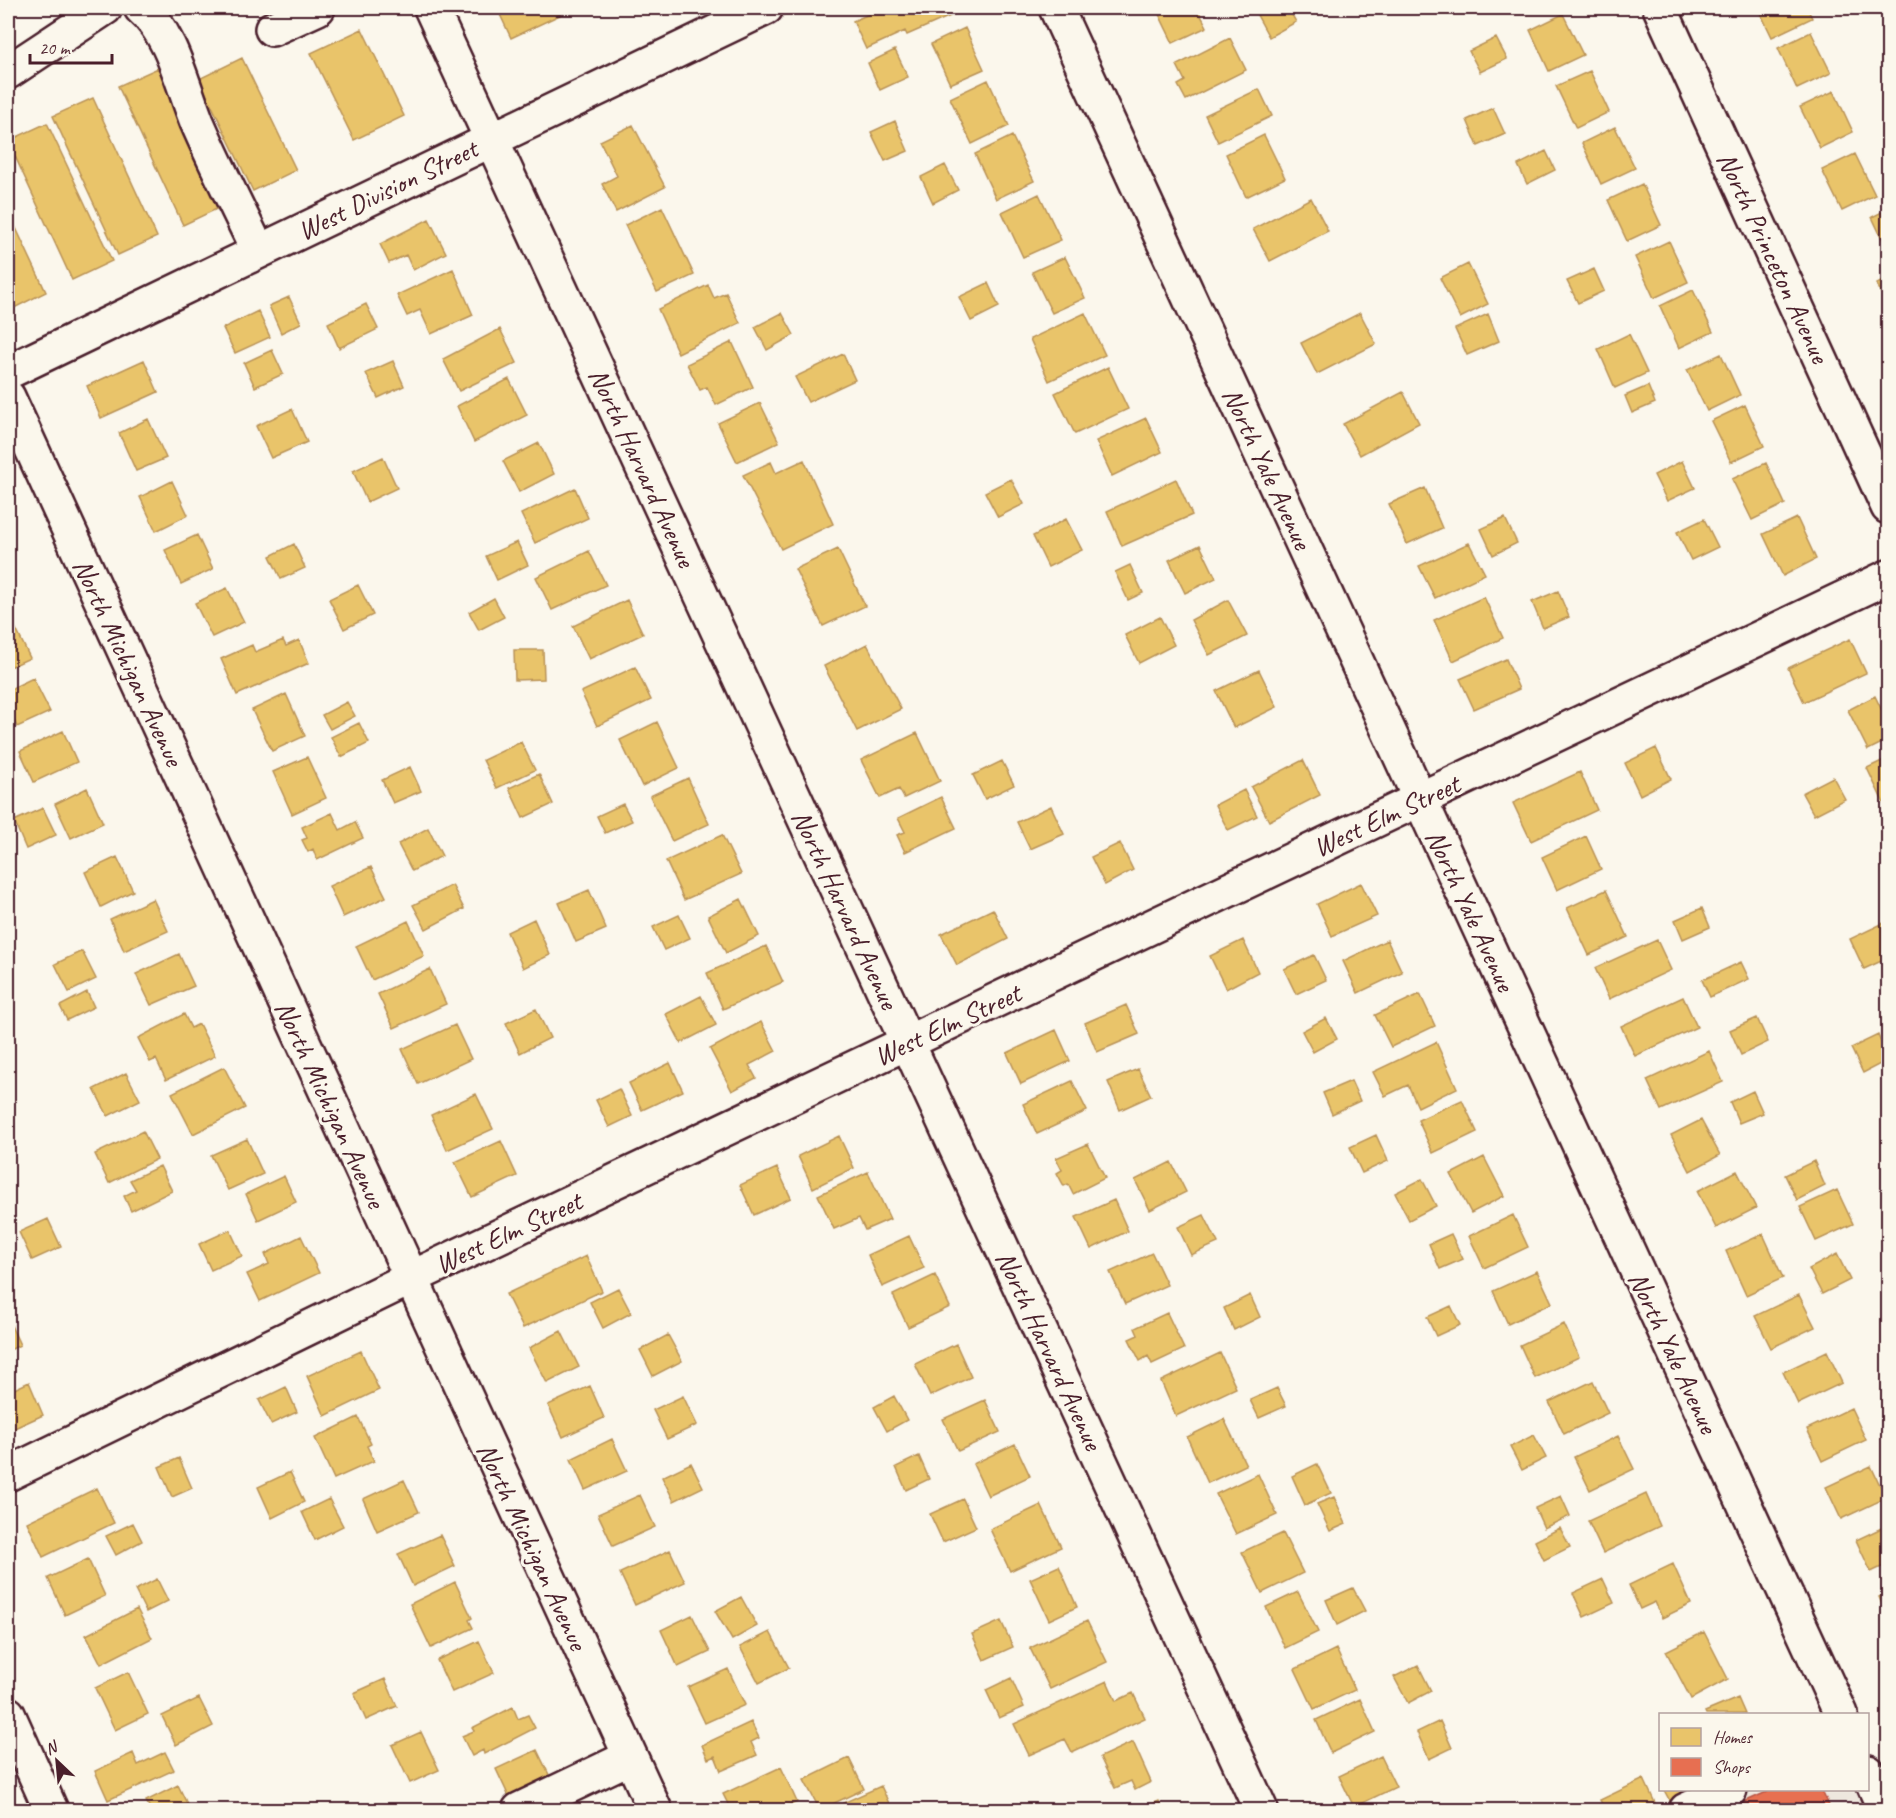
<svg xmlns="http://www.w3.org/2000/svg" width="1896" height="1818" font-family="Caveat,sans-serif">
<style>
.built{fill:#eee7de}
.homes{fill:#e9c46a;stroke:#b99257;stroke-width:1.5}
.shops{fill:#e76f51;stroke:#b85746;stroke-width:1.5}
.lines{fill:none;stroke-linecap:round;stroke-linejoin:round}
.minor-casing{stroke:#4a1f2b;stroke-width:38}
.minor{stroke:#fbf7ec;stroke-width:33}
.labels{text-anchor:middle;stroke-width:6;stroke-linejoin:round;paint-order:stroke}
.street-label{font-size:28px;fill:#4a1f2b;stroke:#fbf7ec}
</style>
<rect width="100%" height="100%" fill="#fbf7ec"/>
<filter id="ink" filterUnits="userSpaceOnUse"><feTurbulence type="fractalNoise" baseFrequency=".0167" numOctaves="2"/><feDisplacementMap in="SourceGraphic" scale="12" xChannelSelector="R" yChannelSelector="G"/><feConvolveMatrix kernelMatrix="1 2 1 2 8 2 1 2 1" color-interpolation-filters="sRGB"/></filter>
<g filter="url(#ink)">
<path class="built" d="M1711,1790H1866L1876,1810H1667Z"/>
<path class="homes" d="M497,8H556L560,15L511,38Z
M883,8H955L957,13L907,35L905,31L866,49L853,21Z
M1156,8H1197L1207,27L1173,43Z
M1272,8H1288L1296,22L1269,37L1257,15Z
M1758,8H1807L1812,18L1772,37Z
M1563,14L1583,55L1549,71L1530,30Z
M965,28L984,69L950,84L931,44Z
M362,29L404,116L354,140L311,53Z
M1811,32L1831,73L1797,89L1778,48Z
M1230,38L1246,70L1186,100L1178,85L1185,81L1177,65Z
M1496,38L1507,59L1480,72L1469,51Z
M895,50L908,77L880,90L868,63Z
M242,58L296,170L253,191L199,79Z
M158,68L223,206L183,225L118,86Z
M1590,71L1609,112L1576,128L1556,86Z
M988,80L1009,126L972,144L950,98Z
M1259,89L1272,116L1218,142L1205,115Z
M1834,91L1853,132L1820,148L1800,107Z
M93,98L157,237L118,255L53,116Z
M1493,108L1505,134L1478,146L1467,120Z
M895,121L908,151L885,161L871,132Z
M47,123L112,261L72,280L8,141Z
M633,125L665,187L616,212L602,184L617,176L600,141Z
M1615,127L1635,168L1601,184L1582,143Z
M1264,135L1285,178L1246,197L1226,154Z
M1012,136L1034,181L996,199L975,154Z
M1546,151L1555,170L1527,184L1518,165Z
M1855,154L1875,195L1842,211L1822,170Z
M945,165L958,190L933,203L921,177Z
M1642,184L1661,225L1627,241L1608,200Z
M1039,194L1061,240L1023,257L1002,212Z
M1311,198L1328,231L1270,261L1253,229Z
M662,207L694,275L657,292L625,225Z
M1888,209V251L1872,217Z
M8,211L46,292L8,311Z
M429,219L446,253L413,270L406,255L389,263L380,244Z
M1669,241L1688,282L1654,298L1635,257Z
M1065,257L1085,298L1052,313L1032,272Z
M1468,264L1488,304L1460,318L1440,278Z
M453,269L473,315L431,334L420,310L407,316L397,295Z
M1594,269L1604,291L1578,303L1567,281Z
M1888,278V309L1877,284Z
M988,283L999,307L971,321L959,297Z
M708,285L714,298L726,293L740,323L678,353L658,309Z
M1693,290L1713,332L1679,348L1660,306Z
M289,297L301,323L281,333L269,306Z
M366,304L378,329L339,348L328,323Z
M258,311L270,337L235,353L223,328Z
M782,313L794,335L767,350L755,327Z
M1085,313L1105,355L1049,381L1030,339Z
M1360,313L1376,344L1317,374L1301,343Z
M1488,314L1499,341L1467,355L1455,329Z
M500,329L517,363L459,391L443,359Z
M1629,334L1647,373L1615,388L1598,349Z
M732,342L753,387L716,405L707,387L700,390L687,364Z
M272,350L283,374L255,387L244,363Z
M843,354L855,380L808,402L795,377Z
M1721,354L1740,395L1707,411L1687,370Z
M144,360L158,392L101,418L87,386Z
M393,361L404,386L378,398L366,373Z
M1108,367L1128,409L1075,434L1055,393Z
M509,379L527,415L474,442L457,406Z
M1648,386L1655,403L1632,413L1625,396Z
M1403,392L1419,423L1360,455L1343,424Z
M760,403L779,442L737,462L718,423Z
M1745,405L1764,446L1731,462L1711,421Z
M292,409L307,442L271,458L256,426Z
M1146,418L1162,452L1112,476L1096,441Z
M148,419L166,458L136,471L119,433Z
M539,443L554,474L519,492L503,461Z
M383,457L397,488L367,502L353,471Z
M804,460L833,524L781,549L743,475L771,462L776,473Z
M1682,461L1695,488L1667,501L1654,475Z
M1766,463L1785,504L1752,520L1732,479Z
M1011,479L1024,504L998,517L985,492Z
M1176,479L1192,515L1122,546L1107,511Z
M172,481L188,515L156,531L140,497Z
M575,488L588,518L535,543L521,514Z
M1425,488L1442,528L1407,544L1389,504Z
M1505,518L1517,543L1493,555L1481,529Z
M1797,518L1816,559L1783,576L1763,534Z
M1066,519L1082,550L1048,567L1033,536Z
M1704,519L1718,547L1691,560L1677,532Z
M197,535L213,569L181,584L165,550Z
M517,542L528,565L497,580L486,556Z
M1469,543L1485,574L1435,598L1419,566Z
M294,544L305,568L281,579L270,556Z
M1200,545L1216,578L1185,593L1169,560Z
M838,549L865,606L823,626L795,569Z
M589,551L606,585L552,610L536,577Z
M1130,565L1143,593L1128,600L1115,572Z
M358,585L373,615L344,629L329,599Z
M227,588L244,622L212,637L195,603Z
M1558,591L1569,617L1543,628L1532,602Z
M1484,597L1503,638L1453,661L1434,620Z
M494,598L504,617L479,630L469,612Z
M627,600L643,634L589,659L573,626Z
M1228,600L1247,636L1209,655L1191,620Z
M1160,617L1174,645L1139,663L1125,635Z
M13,623L30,658L8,668V626Z
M1850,639L1866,673L1804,702L1788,668Z
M283,640L286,646L299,640L309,663L237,695L221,659L252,645L255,652Z
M867,644L901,709L857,731L824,666Z
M514,650H543L544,679L515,680Z
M1506,659L1519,689L1474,709L1460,679Z
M635,667L651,700L597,726L581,692Z
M1259,670L1277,707L1234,728L1216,691Z
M33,678L50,712L17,727L8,706V690Z
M286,694L305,736L272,751L252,710Z
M1875,696L1888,723V740L1868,750L1848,710Z
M347,702L355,716L330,729L322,715Z
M657,722L679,768L642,786L620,740Z
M359,723L369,743L341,757L331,737Z
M63,731L77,762L34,782L20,751Z
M917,733L940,781L904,798L899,789L880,798L861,760Z
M521,742L535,770L497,788L483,760Z
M1656,748L1671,779L1640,795L1625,763Z
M307,757L326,798L292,814L273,772Z
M1888,758V807L1886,808L1867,768Z
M1303,760L1320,795L1269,821L1251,787Z
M1002,761L1014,785L985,799L973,775Z
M410,767L421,791L393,803L382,780Z
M1580,772L1597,810L1531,841L1513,803Z
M539,774L553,804L523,818L509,788Z
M1833,777L1845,799L1814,815L1802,793Z
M688,778L709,824L672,841L650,796Z
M87,788L103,823L71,838L55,804Z
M1244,790L1257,816L1228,830L1215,805Z
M941,797L956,828L905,852L897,835L905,832L898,818Z
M623,804L632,821L605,833L597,816Z
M1051,806L1064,834L1030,849L1017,822Z
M43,808L56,835L26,849L14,821Z
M332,813L340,830L355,822L363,838L317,860L313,849L308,852L302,840L307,838L302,827Z
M428,828L442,856L412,871L398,844Z
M722,835L741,874L684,900L666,861Z
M1586,836L1601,869L1557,890L1542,857Z
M1120,843L1133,870L1105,885L1091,857Z
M117,857L133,891L101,907L85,872Z
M371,867L386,897L343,917L329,886Z
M1361,883L1377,916L1332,936L1317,904Z
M452,885L464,909L426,929L413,905Z
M589,890L606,929L576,942L559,903Z
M1606,890L1628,937L1589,955L1567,908Z
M153,899L168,931L124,951L110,919Z
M741,899L759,936L726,953L708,916Z
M1702,908L1710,927L1683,939L1675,920Z
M993,909L1008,939L957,965L941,934Z
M679,915L690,938L664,950L653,927Z
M534,919L550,955L523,968L507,932Z
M408,921L424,956L372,980L356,946Z
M1888,921V958L1864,969L1850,939Z
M1243,940L1258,972L1226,989L1210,956Z
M1387,940L1402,972L1358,993L1343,961Z
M1657,940L1671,970L1609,999L1595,968Z
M766,946L783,982L723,1009L707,973Z
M82,951L96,979L69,992L55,964Z
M179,954L194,986L151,1005L136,974Z
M1314,955L1326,980L1296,994L1284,969Z
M1741,962L1749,979L1710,997L1702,980Z
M430,969L446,1004L394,1028L378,994Z
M87,992L94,1007L67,1020L60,1006Z
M1420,994L1435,1026L1391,1047L1375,1015Z
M701,996L716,1025L681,1043L666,1014Z
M1683,997L1697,1027L1635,1056L1621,1026Z
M1126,1005L1139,1034L1097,1052L1085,1023Z
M536,1009L550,1038L520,1053L506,1023Z
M184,1014L191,1028L199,1024L215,1056L166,1080L156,1059L150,1062L138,1038Z
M1326,1018L1337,1039L1313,1052L1302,1031Z
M1757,1018L1768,1042L1741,1055L1730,1030Z
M761,1022L776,1051L749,1065L756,1078L732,1091L710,1049Z
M455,1025L471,1059L418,1084L402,1049Z
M1056,1030L1070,1061L1021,1084L1007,1053Z
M1878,1035L1888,1060L1863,1073L1851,1048Z
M1436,1042L1457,1088L1418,1107L1408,1085L1385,1096L1373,1072Z
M1709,1051L1723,1082L1661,1110L1647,1080Z
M670,1063L683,1091L642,1110L629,1083Z
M224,1067L245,1108L193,1134L172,1093Z
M1138,1069L1151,1096L1120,1110L1108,1082Z
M126,1073L140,1100L108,1116L94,1089Z
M1072,1081L1087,1111L1037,1134L1023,1104Z
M1351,1081L1360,1101L1332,1114L1323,1093Z
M619,1089L632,1116L609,1127L596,1100Z
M1753,1091L1763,1113L1739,1123L1730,1102Z
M476,1094L493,1129L447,1150L431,1115Z
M1462,1100L1477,1132L1433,1153L1418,1120Z
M1701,1120L1720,1155L1690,1171L1671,1135Z
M143,1131L157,1159L109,1183L95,1154Z
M1376,1135L1388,1161L1362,1173L1350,1147Z
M839,1136L854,1168L813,1188L798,1156Z
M247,1139L263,1174L228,1190L211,1155Z
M501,1141L517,1176L472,1197L455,1162Z
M1088,1144L1105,1178L1073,1194L1068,1184L1064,1186L1057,1173L1062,1170L1056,1158Z
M1484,1157L1504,1196L1471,1213L1451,1174Z
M1814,1161L1825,1186L1797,1200L1785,1175Z
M1171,1162L1186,1192L1150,1210L1135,1180Z
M160,1166L172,1191L131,1211L124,1196L136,1190L130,1180Z
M777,1168L791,1198L754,1215L740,1185Z
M1737,1171L1756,1208L1716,1228L1697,1191Z
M868,1172L890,1219L865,1230L859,1218L834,1229L818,1195Z
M284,1176L296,1202L258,1220L246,1194Z
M1422,1179L1436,1206L1409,1220L1395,1193Z
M1837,1190L1853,1224L1816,1241L1800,1207Z
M1114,1200L1128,1231L1091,1249L1076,1217Z
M1204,1215L1218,1243L1191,1255L1178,1227Z
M1513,1215L1528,1247L1484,1268L1469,1236Z
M48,1219L61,1247L32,1260L19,1232Z
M230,1230L242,1256L211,1270L199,1244Z
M1451,1234L1463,1259L1440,1269L1429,1244Z
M1763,1234L1783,1278L1746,1295L1726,1251Z
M301,1236L319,1273L260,1301L247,1274L269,1264L265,1254Z
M909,1236L924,1268L882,1287L868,1255Z
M1152,1253L1167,1285L1125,1304L1110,1272Z
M1837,1254L1850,1280L1822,1294L1809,1269Z
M586,1256L602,1291L523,1328L506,1294Z
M1537,1271L1552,1303L1508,1324L1493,1291Z
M935,1275L950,1307L908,1327L893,1295Z
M618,1288L631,1313L603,1328L590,1302Z
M1250,1295L1260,1317L1234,1330L1224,1308Z
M1799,1295L1815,1327L1771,1348L1755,1316Z
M1451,1306L1460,1325L1436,1336L1427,1317Z
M1167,1313L1184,1349L1152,1364L1148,1356L1140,1361L1129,1339L1138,1335L1135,1328Z
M8,1319L20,1345L8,1351Z
M1564,1324L1579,1357L1535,1378L1520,1345Z
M561,1331L579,1367L547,1383L529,1348Z
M668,1335L682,1361L653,1376L640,1350Z
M956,1344L971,1377L930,1396L915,1364Z
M361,1351L379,1390L325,1416L307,1376Z
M1827,1351L1842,1383L1798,1404L1783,1372Z
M1220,1353L1236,1388L1176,1416L1161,1381Z
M1593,1381L1608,1413L1564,1434L1549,1402Z
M29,1382L43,1415L8,1431V1392Z
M590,1386L604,1418L563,1437L548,1405Z
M286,1387L297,1412L271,1424L259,1400Z
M1277,1388L1286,1406L1259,1418L1250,1400Z
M683,1396L697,1425L667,1439L653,1410Z
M894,1396L907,1420L887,1431L874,1407Z
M985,1400L1000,1432L958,1451L943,1419Z
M1851,1408L1866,1440L1822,1461L1807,1429Z
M358,1417L371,1444L367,1446L374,1461L334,1479L315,1438Z
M1224,1419L1246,1465L1208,1483L1187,1437Z
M1534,1435L1546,1458L1522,1470L1510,1447Z
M1618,1436L1634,1469L1590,1490L1574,1457Z
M612,1439L627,1471L585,1490L571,1459Z
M1015,1444L1030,1476L988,1496L973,1464Z
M919,1456L929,1479L906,1490L896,1467Z
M179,1458L192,1488L172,1497L159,1467Z
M691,1463L703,1487L674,1501L662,1477Z
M1317,1464L1331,1493L1305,1505L1292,1476Z
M1871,1466L1886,1498L1841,1519L1826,1487Z
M290,1472L304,1502L272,1518L258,1487Z
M1258,1474L1277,1515L1236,1534L1216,1494Z
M404,1480L419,1512L377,1531L363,1499Z
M97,1488L114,1523L43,1557L27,1522Z
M1646,1494L1660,1526L1603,1553L1588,1521Z
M640,1495L655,1527L613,1546L598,1514Z
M1561,1496L1570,1516L1544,1528L1535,1508Z
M1334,1497L1346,1524L1330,1531L1317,1504Z
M329,1499L343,1526L315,1540L302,1512Z
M963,1499L976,1527L943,1542L930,1514Z
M1041,1505L1061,1547L1010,1571L990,1529Z
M133,1523L142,1541L116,1555L106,1536Z
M1888,1525V1564L1871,1572L1856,1540Z
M1560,1528L1570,1547L1544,1560L1535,1541Z
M1283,1533L1303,1573L1262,1593L1242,1552Z
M440,1535L455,1566L413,1586L398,1554Z
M670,1550L685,1582L635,1605L620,1573Z
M88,1559L105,1596L65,1615L48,1578Z
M1673,1564L1691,1604L1662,1618L1655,1602L1640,1609L1629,1585Z
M1059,1566L1077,1607L1049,1620L1030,1579Z
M157,1579L168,1601L146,1612L135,1590Z
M1603,1579L1614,1603L1584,1617L1573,1593Z
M455,1582L472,1618L469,1620L473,1628L431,1648L410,1604Z
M1353,1588L1365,1611L1337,1625L1326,1600Z
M1298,1592L1318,1632L1285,1648L1266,1607Z
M1888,1593V1618L1879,1597Z
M741,1597L757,1626L732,1640L715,1611Z
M137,1609L152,1638L101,1664L86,1635Z
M692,1615L710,1652L678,1667L661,1630Z
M1001,1621L1013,1647L984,1660L972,1634Z
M1087,1621L1107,1662L1050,1689L1030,1648Z
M770,1632L789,1668L759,1683L740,1647Z
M1704,1632L1728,1679L1691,1699L1666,1651Z
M479,1641L494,1673L452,1692L437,1660Z
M1336,1649L1355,1690L1314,1709L1295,1669Z
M1418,1665L1431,1691L1408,1703L1394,1677Z
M728,1669L745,1705L705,1723L688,1687Z
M128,1672L148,1714L115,1730L95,1688Z
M1011,1678L1024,1707L999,1718L986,1690Z
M385,1679L397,1706L366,1720L354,1693Z
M1107,1681L1116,1701L1133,1693L1145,1718L1072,1752L1065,1739L1029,1755L1014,1724Z
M199,1698L213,1726L176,1745L162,1716Z
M1738,1698L1745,1714H1706L1705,1712Z
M1360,1699L1375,1732L1331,1753L1316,1720Z
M513,1707L518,1719L528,1715L535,1728L484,1754L483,1750L472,1756L462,1736L474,1731L472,1728Z
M1440,1721L1452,1748L1429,1759L1417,1732Z
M751,1722L759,1738L751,1742L757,1755L721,1771L715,1756L708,1759L702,1745Z
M421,1732L439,1770L410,1783L392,1745Z
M1133,1742L1151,1782L1135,1790L1131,1781L1115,1788L1100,1757Z
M537,1750L552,1781L511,1801L496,1769Z
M165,1752L174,1770L108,1800L95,1771L133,1753L138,1765Z
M1381,1756L1396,1787L1354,1807L1339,1776Z
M849,1758L864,1789L820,1810L804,1780Z
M781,1767L797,1802L779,1810H731L723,1794Z
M1644,1779L1656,1805L1644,1810H1605L1600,1800Z
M178,1785L190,1810H151L146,1801Z
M881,1786L892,1810H847L843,1803Z
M1664,1790H1700L1671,1803Z
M1159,1801L1163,1810H1139Z"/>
<path class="shops" d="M1771,1790H1822L1831,1810H1726Z"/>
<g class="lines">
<defs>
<path id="minor" d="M141,8C172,34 182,85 197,122C216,166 238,208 258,251
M431,8L1261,1810
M1056,8L1841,1714
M1660,8L1888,507
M272,29L318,8
M8,72L105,8
M8,372L766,8
M8,397L655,1810
M8,1474L411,1278L1888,577
M8,1714L51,1810
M1868,1772L1885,1810
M519,1810L630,1757
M1686,1810L1730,1790"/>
</defs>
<use href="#minor" class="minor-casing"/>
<use href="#minor" class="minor"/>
</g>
</g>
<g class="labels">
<g class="street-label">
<text transform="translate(387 189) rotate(-26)" y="10">West Division Street</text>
<text transform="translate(1774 257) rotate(65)" y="10">North Princeton Avenue</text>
<text transform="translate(643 467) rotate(65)" y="10">North Harvard Avenue</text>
<text transform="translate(1268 468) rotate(65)" y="10">North Yale Avenue</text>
<text transform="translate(129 662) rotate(65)" y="10">North Michigan Avenue</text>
<text transform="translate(1386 815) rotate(-25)" y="10">West Elm Street</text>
<text transform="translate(846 909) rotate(65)" y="10">North Harvard Avenue</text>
<text transform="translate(1471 910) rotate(65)" y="10">North Yale Avenue</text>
<text transform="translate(947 1024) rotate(-25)" y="10">West Elm Street</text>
<text transform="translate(331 1104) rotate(65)" y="10">North Michigan Avenue</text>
<text transform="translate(508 1232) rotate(-25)" y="10">West Elm Street</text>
<text transform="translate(1050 1350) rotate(65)" y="10">North Harvard Avenue</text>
<text transform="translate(1674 1352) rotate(65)" y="10">North Yale Avenue</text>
<text transform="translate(533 1546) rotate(65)" y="10">North Michigan Avenue</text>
</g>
</g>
<rect width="1896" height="1818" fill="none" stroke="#fbf7ec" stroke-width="30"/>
<rect x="15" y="15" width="1866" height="1788" fill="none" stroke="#4a1f2b" stroke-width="2" filter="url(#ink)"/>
<rect x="1659" y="1713" width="210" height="78" fill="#fbf7ec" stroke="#b4a19f" stroke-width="1.5"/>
<rect x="1671" y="1728" width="30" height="18" fill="#e9c46a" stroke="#b4a19f" stroke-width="1.5"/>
<text x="1713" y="1743" font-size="18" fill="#4a1f2b">Homes</text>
<rect x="1671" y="1758" width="30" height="18" fill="#e76f51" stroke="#b4a19f" stroke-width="1.5"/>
<text x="1713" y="1773" font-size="18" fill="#4a1f2b">Shops</text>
<g transform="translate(57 1761) rotate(334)" stroke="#fbf7ec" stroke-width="4.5" paint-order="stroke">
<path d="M0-4.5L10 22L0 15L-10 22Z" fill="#4a1f2b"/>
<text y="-9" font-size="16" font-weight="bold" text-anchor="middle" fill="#4a1f2b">N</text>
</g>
<path d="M30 54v9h82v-9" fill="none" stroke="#4a1f2b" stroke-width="3"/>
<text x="39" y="54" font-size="18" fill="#4a1f2b" stroke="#fbf7ec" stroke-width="4.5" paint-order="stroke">20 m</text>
</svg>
